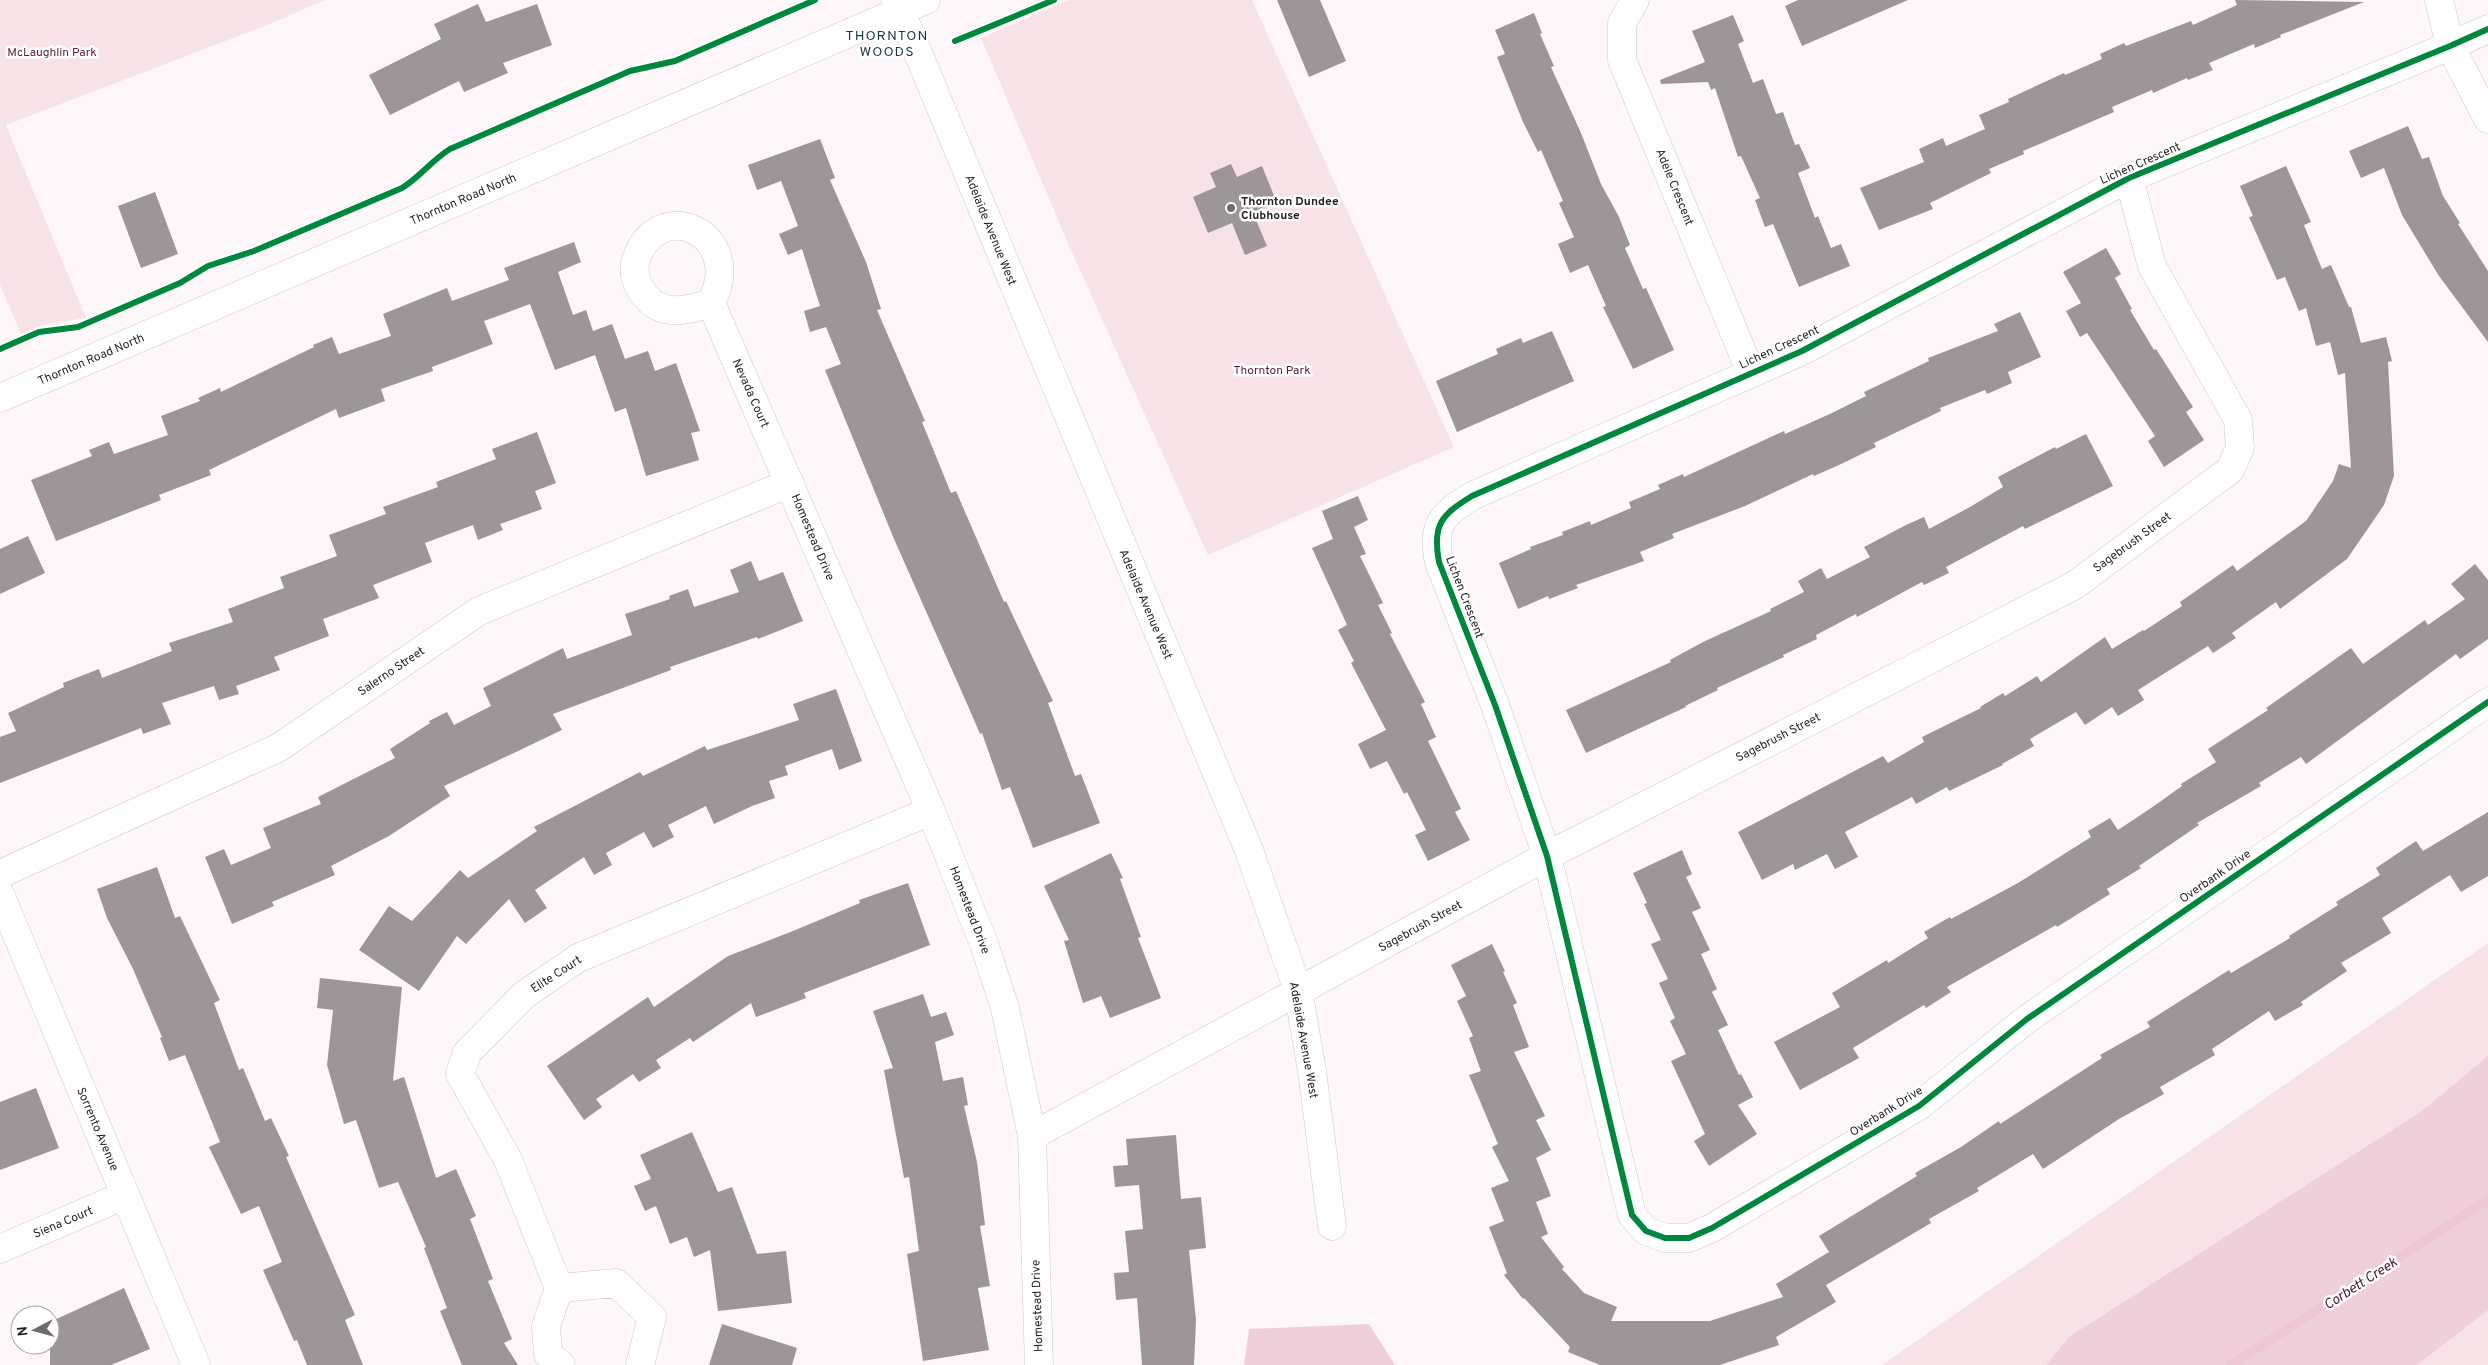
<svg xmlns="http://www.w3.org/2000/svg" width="2488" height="1365" font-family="Overpass,sans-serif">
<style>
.green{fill:#f7e2e8}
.forest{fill:#efcfd9}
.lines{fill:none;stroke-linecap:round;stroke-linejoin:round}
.stream{stroke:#eec7d2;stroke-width:9}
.building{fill:#9d9698}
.street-casing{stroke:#cfc8ca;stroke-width:29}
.secondary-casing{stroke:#cfc8ca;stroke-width:29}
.street{stroke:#fffefe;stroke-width:28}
.secondary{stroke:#fffefe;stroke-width:28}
.cycleway-casing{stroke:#fff;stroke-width:9}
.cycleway{stroke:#00873e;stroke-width:6}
.poi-dot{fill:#716a6c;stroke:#fff;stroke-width:2}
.labels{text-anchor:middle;stroke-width:5;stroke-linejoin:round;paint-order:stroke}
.park-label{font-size:12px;fill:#5a1c35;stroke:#fff}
.street-label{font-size:12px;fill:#261e20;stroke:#fff}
.poi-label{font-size:12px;font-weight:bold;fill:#261e20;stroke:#fff;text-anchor:start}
.neighbourhood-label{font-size:14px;letter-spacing:1px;fill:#193a40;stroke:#fff}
.water-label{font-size:14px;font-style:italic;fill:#51132c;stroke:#fff}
</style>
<rect width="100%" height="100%" fill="#fdf7f9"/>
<path class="green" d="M0,0H324L275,22L6,125L86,318L46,324L21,334L0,285Z
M1068,0H1252L1454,447L1208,555L1070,248L981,38Z
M2488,943V1365H1882Z"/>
<path class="forest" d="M2488,1056V1310L2417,1365H2046L2069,1337L2422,1111Z
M1369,1324L1395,1365H1244L1249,1329Z"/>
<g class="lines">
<path class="stream" d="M2231,1365L2488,1200"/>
</g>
<path class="building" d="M1277,0H1320L1346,61L1309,77Z
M1798,0H1908L1802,46L1785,6Z
M2235,0L2364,2L2280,35L2281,37L2255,48L2254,44L2209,63L2213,70L2188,80L2187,78L2153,93L2152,90L2112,107L2114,112L2023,151L2024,154L1989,169L1991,173L1930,203L1933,209L1879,230L1860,188L1924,162L1919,149L1943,138L1946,146L1985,129L1979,115L2009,102L2008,99L2064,73L2065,75L2102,59L2100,54L2124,43L2126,46L2191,21L2193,25L2237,5Z
M478,4L486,22L537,4L552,45L503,63L508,73L464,92L459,81L390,115L369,75L441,39L434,24Z
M1534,13L1542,33L1540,34L1554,66L1551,67L1581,133L1601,184L1619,217L1630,245L1625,248L1643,289L1646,288L1674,350L1633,369L1603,307L1606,306L1588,265L1570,273L1558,244L1574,237L1559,203L1563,201L1541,150L1538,152L1523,122L1497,57L1505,54L1495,30Z
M1733,15L1744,41L1738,44L1753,83L1763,79L1776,114L1783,112L1795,145L1799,144L1810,168L1798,173L1815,218L1818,216L1831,248L1841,244L1850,266L1799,287L1773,224L1765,227L1755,200L1760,198L1741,156L1738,157L1715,88L1711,90L1708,82L1661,84L1660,80L1705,62L1692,31Z
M2408,126L2422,159L2429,157L2443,196L2460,223L2458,224L2488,271V342L2439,276L2402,215L2384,168L2361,178L2349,151Z
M820,139L835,178L830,180L866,262L881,309L877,310L925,421L922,422L951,493L956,491L1004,602L1006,601L1053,701L1048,703L1075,776L1081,774L1100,823L1033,848L1010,787L1002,790L982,733L980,734L968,706L894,539L825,370L841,364L826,327L810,332L804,311L820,306L802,249L788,255L779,234L798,226L781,181L757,190L748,165Z
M1231,164L1237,177L1262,166L1277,203L1253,213L1267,246L1245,255L1232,223L1208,233L1193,197L1216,187L1210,173Z
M2286,166L2311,222L2304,225L2322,269L2331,265L2349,307H2351L2361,343L2386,337L2392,361L2388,362L2394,476L2384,505L2347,559L2280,609L2276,602L2232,633L2236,638L2213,653L2208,646L2138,690L2144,700L2118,716L2112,707L2085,725L2076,712L2030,739L2034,746L2002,764L2003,765L1949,791L1947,787L1916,804L1912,797L1845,832L1858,857L1835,869L1827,854L1795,870L1793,864L1762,880L1738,832L1883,756L1888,763L1924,742L1922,737L1981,708L1980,707L2003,693L2005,696L2037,676L2041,682L2105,637L2112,649L2143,630L2144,631L2182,606L2180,602L2233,565L2237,571L2306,521L2333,481L2339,464L2351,468L2345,373L2338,375L2330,342L2316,346L2306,308L2299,311L2285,277L2277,280L2249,217L2253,216L2240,186Z
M155,192L178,254L141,268L118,206Z
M574,242L581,262L558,272L573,315L586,310L593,331L612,324L625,359L648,351L655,371L676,363L700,431L691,433L699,460L646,476L626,408L615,412L595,355L555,370L530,304L484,321L493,344L432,367L433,371L381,389L385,401L339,418L336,409L209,470L211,475L159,495L161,500L56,541L31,480L92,456L89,450L109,442L114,454L168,435L161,416L200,401L198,398L220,388L221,392L314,347L313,345L332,337L339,354L391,336L383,314L447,288L452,301L509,280L504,268Z
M2106,248L2121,274L2115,278L2132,309L2130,310L2154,350L2156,349L2193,407L2186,412L2204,440L2164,467L2148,441L2155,436L2087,333L2080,337L2066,311L2081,303L2063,272Z
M2020,312L2041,357L2008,372L2012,383L1987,394L1985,390L1940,408L1941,411L1874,443L1876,447L1839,465L1814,476L1813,474L1745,506L1672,534L1674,538L1640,552L1644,561L1576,585L1578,588L1549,599L1548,596L1518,609L1499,563L1531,549L1530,547L1563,535L1562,532L1590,521L1591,525L1631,508L1629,502L1660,489L1658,485L1683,474L1684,477L1784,431L1785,434L1832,413L1866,396L1864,392L1929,361L1928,358L1998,331L1994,324Z
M1552,331L1574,381L1457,432L1436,381L1498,354L1496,349L1521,338L1523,343Z
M537,432L556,483L535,491L542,509L500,524L503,530L478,540L473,525L425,543L432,562L373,585L379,598L323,619L329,636L274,657L280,670L236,686L239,694L219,700L214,686L162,703L171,724L143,734L141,728L0,783V737L16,731L8,713L64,687L63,683L99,669L102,678L172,651L169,643L233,622L228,609L284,588L280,577L337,556L329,535L386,514L383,507L438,487L436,482L496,459L492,449Z
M2086,434L2113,486L2025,529L2023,526L1946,567L1949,573L1924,585L1922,582L1857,617L1856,614L1816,635L1817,639L1783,655L1784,657L1717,688L1718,690L1685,706L1686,707L1586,753L1566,710L1671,662L1670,660L1703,642L1771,611L1770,609L1804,592L1798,581L1821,568L1827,579L1870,557L1864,547L1906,525L1924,517L1929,529L1970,507L2003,487L1998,477L2055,447L2056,449Z
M1358,496L1368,520L1354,527L1366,554L1360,556L1383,603L1378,605L1392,633L1390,634L1425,702L1421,704L1436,737L1428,741L1461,809L1455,812L1470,840L1428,861L1415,835L1426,830L1407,792L1404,794L1387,761L1370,769L1358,744L1386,730L1351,663L1354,661L1338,630L1347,625L1312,548L1333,539L1322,511Z
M28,536L45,573L0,594V549Z
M751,561L759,581L783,572L803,621L758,639L757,637L670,667L671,670L553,714L562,730L444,786L450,796L389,836L331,866L335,875L272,902L274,906L232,924L205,857L224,849L231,865L271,848L263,828L321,804L318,797L395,758L390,749L430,723L429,721L447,712L454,725L491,706L483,688L563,648L567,659L632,635L625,614L670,599L669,596L688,589L694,607L739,592L730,570Z
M2475,564L2488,580V639L2460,659L2456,654L2306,764L2301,757L2259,783L2261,786L2197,823L2199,825L2139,866L2141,868L2107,889L2110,894L2057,927L2056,925L1947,987L1951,992L1926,1008L1924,1005L1853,1048L1859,1058L1800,1090L1774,1042L1840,1007L1832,993L1887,960L1888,963L1928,938L1924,932L1950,917L1951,919L2018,883L2091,837L2088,831L2110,818L2118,830L2154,806L2182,786L2181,784L2216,762L2208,749L2268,710L2266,708L2351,648L2363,664L2425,620L2428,625L2465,599L2451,584Z
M836,689L862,761L839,770L832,749L785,766L788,775L769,781L775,798L752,806L714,824L706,806L668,825L674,837L653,848L644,832L606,853L612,865L594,875L584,857L535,890L547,908L525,923L509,899L466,944L457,936L419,991L359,950L389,906L412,921L460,870L468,878L537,831L534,827L640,772L643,776L705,746L707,750L799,720L793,704Z
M2488,812V876L2461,892L2450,875L2382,918L2391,933L2341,963L2347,971L2301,1002L2303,1005L2275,1021L2269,1011L2212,1049L2215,1055L2160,1087L2164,1094L2119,1119L2043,1169L2033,1154L1977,1188L1979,1191L1929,1219L1931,1223L1826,1285L1836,1302L1776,1337L1779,1345L1720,1365H1600L1568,1352L1570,1347L1524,1298L1523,1299L1504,1275L1507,1273L1489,1227L1504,1221L1491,1188L1509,1181L1492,1147L1498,1144L1469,1075L1481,1071L1469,1038L1473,1036L1457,1001L1466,996L1451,965L1492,944L1505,971L1503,972L1517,1003L1513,1005L1529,1047L1514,1052L1545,1116L1536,1120L1551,1150L1536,1158L1551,1196L1536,1202L1548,1234L1541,1237L1564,1267L1562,1269L1584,1293L1617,1307L1611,1321H1710L1783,1297L1776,1284L1829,1252L1819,1236L1917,1176L1915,1173L1961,1147L1999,1121L2000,1124L2102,1058L2100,1055L2150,1027L2147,1022L2229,970L2231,973L2290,938L2289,936L2338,905L2336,902L2380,875L2376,868L2416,841L2423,851Z
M1682,850L1692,874L1686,877L1701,908L1692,912L1710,950L1701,954L1717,989L1712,992L1728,1025L1718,1030L1739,1075L1741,1074L1753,1097L1738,1105L1757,1134L1709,1166L1694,1141L1705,1134L1671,1061L1686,1054L1670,1021L1675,1018L1659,983L1668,979L1651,944L1661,940L1644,904L1647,903L1633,873Z
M1111,853L1123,878L1120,879L1141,937L1138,938L1161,998L1110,1018L1101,996L1083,1003L1064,941L1069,940L1044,886Z
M157,867L175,918L180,916L220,1000L214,1003L239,1070L243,1068L265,1121L271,1118L289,1156L286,1157L355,1315L345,1320L363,1365H307L297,1340L294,1341L263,1270L282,1262L259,1206L241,1214L209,1147L220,1142L185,1055L169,1061L160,1038L162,1037L133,969L107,918L97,889Z
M908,883L930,945L804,993L806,998L756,1017L751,1003L693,1042L690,1038L656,1060L661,1068L639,1082L633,1074L596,1099L602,1107L584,1120L547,1066L648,997L654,1007L728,956L793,931L860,903L859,900Z
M320,978L402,987L393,1081L404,1077L436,1178L456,1169L476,1216L470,1219L493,1279L488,1281L512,1339L504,1343L518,1365H462L440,1311L447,1308L424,1248L426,1247L398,1182L379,1188L356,1120L344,1124L327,1065L333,1010L317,1008Z
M923,994L931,1017L946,1012L954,1035L935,1042L943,1081L963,1077L968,1105L964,1106L977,1162L985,1225L980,1226L990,1286L978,1288L989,1350L923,1361L907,1254L919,1251L909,1177L904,1178L884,1070L893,1068L873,1011Z
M36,1088L59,1148L0,1170V1102Z
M692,1132L718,1192L732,1187L757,1254L786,1251L792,1303L718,1311L710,1250L694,1257L687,1237L670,1244L656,1206L645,1211L634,1186L651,1179L640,1155Z
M1176,1135L1181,1199L1201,1197L1206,1248L1189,1250L1196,1320L1194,1365H1142L1137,1298L1116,1300L1114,1273L1129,1272L1125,1231L1143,1229L1139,1185L1115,1187L1113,1166L1128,1165L1126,1139Z
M124,1288L150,1349L111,1365H50V1322Z
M722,1324L797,1348L792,1365H709Z"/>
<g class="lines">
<defs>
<path id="street" d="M1635,0L1622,23V60L1751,373
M2439,0L2450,46L2488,119
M2488,29L2450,46L2129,178L1802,351L1472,496C1441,515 1432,525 1439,562L1495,705L1547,856L1632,1215L1646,1231L1665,1238H1689L1712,1228L1919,1106L2027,1019L2488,702
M711,303C689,310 665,317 647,298C637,288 632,273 636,260C658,193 747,234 711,303L931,811L984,944L1005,1008L1032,1136L1039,1365
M0,874L278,748L479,611L790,483
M0,894L196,1365
M1298,990L1312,1071L1332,1226
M1032,1136L1547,856L2075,585L2230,470L2240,448L2238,420L2152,266L2129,178
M0,1249L125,1195
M559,1288L616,1283L652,1317L640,1365
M561,1365L548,1354L546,1326L559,1288L508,1160L460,1074L467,1053L524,995L578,958L931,811"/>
<path id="secondary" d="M896,0L1250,853L1298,990
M0,398L926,0"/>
</defs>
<use href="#street" class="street-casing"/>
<use href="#secondary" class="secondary-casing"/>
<use href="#street" class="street"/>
<use href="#secondary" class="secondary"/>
<defs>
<path id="cycleway" d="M2488,29L2450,46L2129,178L1802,351L1472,496C1441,515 1432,525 1439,562L1495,705L1547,856L1632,1215L1646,1231L1665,1238H1689L1712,1228L1919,1106L2027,1019L2488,702
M955,41L1054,0
M0,349L39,332L78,327L180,283L208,266L254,251L402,188C420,177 432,160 450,149L630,71L675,61L815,0"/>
</defs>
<use href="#cycleway" class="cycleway-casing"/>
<use href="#cycleway" class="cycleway"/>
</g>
<circle class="poi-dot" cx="1231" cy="208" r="5"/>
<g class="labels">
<g class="park-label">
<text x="52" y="56">McLaughlin Park</text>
<text x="1272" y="374">Thornton Park</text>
</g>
<g class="street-label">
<text transform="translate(2140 163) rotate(-24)" y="4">Lichen Crescent</text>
<text transform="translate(1675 187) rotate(68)" y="4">Adele Crescent</text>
<text transform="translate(463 199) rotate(-23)" y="4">Thornton Road North</text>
<text transform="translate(991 230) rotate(68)" y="4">Adelaide Avenue West</text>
<text transform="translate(1779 347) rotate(-25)" y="4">Lichen Crescent</text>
<text transform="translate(91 359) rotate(-23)" y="4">Thornton Road North</text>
<text transform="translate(751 393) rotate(66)" y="4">Nevada Court</text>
<text transform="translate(813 537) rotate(67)" y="4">Homestead Drive</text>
<text transform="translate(2132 542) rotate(-36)" y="4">Sagebrush Street</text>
<text transform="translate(1465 597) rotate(69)" y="4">Lichen Crescent</text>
<text transform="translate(1146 604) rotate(67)" y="4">Adelaide Avenue West</text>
<text transform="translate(391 671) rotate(-34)" y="4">Salerno Street</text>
<text transform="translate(1778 737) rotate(-27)" y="4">Sagebrush Street</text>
<text transform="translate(2215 876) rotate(-35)" y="4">Overbank Drive</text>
<text transform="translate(970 910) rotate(69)" y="4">Homestead Drive</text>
<text transform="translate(1420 926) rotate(-29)" y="4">Sagebrush Street</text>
<text transform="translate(556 974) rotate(-33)" y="4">Elite Court</text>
<text transform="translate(1304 1040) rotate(80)" y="4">Adelaide Avenue West</text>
<text transform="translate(1886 1111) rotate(-32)" y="4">Overbank Drive</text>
<text transform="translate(98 1129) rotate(67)" y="4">Sorrento Avenue</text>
<text transform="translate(63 1222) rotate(-23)" y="4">Siena Court</text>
<text transform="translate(1037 1306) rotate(-92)" y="4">Homestead Drive</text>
</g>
<g class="poi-label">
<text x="1241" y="205">Thornton Dundee<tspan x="1241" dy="14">Clubhouse</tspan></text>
</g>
<g class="neighbourhood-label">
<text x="887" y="40">THORNTON<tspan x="887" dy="16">WOODS</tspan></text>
</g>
<g class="water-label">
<text transform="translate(2360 1283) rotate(-33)" y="5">Corbett Creek</text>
</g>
</g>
<g transform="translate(35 1330) rotate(264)"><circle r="24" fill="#ffffff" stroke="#a8a5a6"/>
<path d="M0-4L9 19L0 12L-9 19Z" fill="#716a6c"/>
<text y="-8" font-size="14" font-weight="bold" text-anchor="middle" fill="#261e20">N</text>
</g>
</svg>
